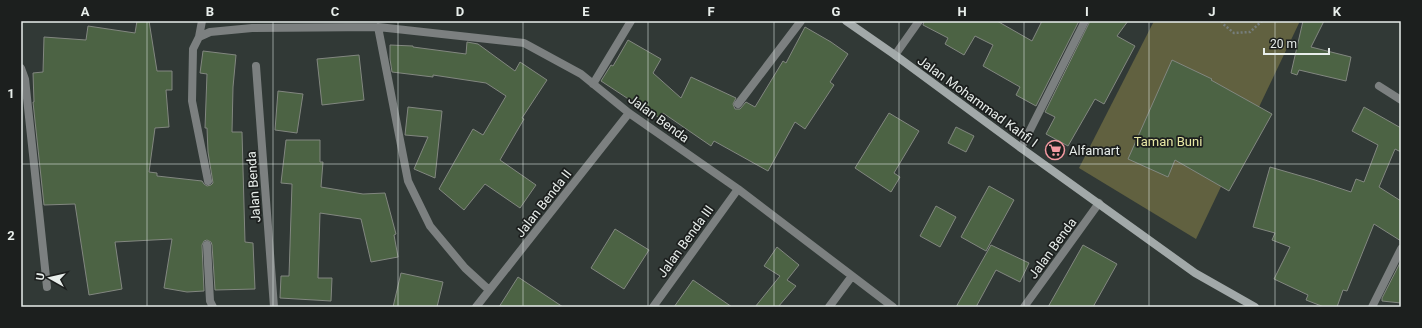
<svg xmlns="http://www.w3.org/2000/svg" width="1422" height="328" font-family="Roboto,sans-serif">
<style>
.green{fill:#616140}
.building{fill:#4c6344;stroke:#828780}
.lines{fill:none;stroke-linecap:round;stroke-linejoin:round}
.path{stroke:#767e7b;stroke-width:2.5;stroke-dasharray:2 2;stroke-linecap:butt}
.minor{stroke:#7c8080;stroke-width:8}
.secondary{stroke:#a2a9a9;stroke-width:8}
.grid{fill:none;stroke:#e8eeeb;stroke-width:1;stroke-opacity:0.55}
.labels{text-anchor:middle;stroke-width:3.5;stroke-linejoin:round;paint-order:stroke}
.street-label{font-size:13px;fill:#e8eeeb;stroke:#1c1f1e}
.park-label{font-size:13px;fill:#e8e8a5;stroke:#1c1f1e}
.poi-label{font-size:13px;fill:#e8eeeb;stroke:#1c1f1e;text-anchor:start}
.neatline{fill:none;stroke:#e8eeeb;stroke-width:1.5}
.grid-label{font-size:13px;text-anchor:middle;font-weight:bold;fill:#e8eeeb}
</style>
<rect width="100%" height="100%" fill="#313936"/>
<path class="green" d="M1154,21H1300L1196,239L1079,168Z"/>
<path class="building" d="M137,21H149L157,71H172V90H166L169,127L155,128L149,172L157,173V176L202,181L204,184L207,186L211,185L213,183L208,152L207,128H205L207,74L200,73L203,51L236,55L233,87L232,132H242L245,242L253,243L255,289L215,290L212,245L211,242L207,240L204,241L202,245L204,291L187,292L164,288L172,239L115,242L122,289L89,295L75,204L44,205L33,102H34L33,73L43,72L44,37L86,40L88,26L135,33Z
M924,21H997L1032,41L1042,21H1079L1036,106L1016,95L1020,87L983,66L993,45L975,36L964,55L945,44L948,38L923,25Z
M1090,21H1128L1117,36L1135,46L1104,104L1095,99L1068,146L1046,134L1055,117L1045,112Z
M1303,21H1324L1311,47L1351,57L1346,81L1299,70L1297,75L1291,73Z
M805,27L831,42L848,54L830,82L834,85L805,129L795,122L768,171L714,141L711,146L663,113L659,118L638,100L636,104L601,81L611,65L613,66L628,40L661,59L653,73L681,98L691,77L736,98L733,104L735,109H740L746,102L755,107L783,61L786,63Z
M467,42L478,44L515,71L520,62L547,80L522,118L524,119L500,160L536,185L520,208L485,184L464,210L439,189L473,129L483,135L506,96L486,83L433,75V77L392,72L390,59V45L413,46V47L466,54Z
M359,55L364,100L322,105L317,59Z
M1172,60L1212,79L1211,80L1272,114L1229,191L1175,160L1168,177L1128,159Z
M278,91L303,94L297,133L275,130Z
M408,107L442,111L435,178L414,169L428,137L405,135Z
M1364,107L1401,128V152L1395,149L1379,187L1401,201V241L1374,224L1347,291L1343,290L1337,307H1324L1306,300L1308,295L1274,279L1290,247L1272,240L1275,233L1253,227L1270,167L1315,180L1351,192L1356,179L1364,182L1378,145L1352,131Z
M889,113L919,131L894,173L900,177L891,192L855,168Z
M956,127L974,136L966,152L948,143Z
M286,140H320V162H323L321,187L363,194L385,193L396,234L394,235L398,257L371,262L361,219L320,213L318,278H332L331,301L280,298L281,276H289L292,184L281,183Z
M989,186L1014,200L986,251L961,237Z
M936,206L956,217L940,247L920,236Z
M615,229L649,250L624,289L591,268Z
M991,245L1029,263L1020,282L996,270L976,307H956Z
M1083,245L1117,264L1093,307H1048Z
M777,247L799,265L787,280L796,286L778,307H755L780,276L764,266Z
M1401,261V303L1382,301V298Z
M401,273L443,282L437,307H393Z
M518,277L563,307H499Z
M693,280L732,307H674Z"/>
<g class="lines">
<path class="path" d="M1222,21L1223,24L1234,33L1250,32L1262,21"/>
<path class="minor" d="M378,27L408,181L430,226L465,268L489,290
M199,37L202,21
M895,55L919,21
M256,66L274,307
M21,68L25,79L47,287
M593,84L631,21
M1379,86L1401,100
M738,104L801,21
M1021,148L1085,21
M208,181L192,101L193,49L199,37L210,32L252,28L378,27L524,43L581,74L629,113L738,189L893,307
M207,245L210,301L213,307
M476,307L629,113
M653,307L738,189
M829,307L852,276
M1024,307L1099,203
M1372,307L1401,249"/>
<path class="secondary" d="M846,21L895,55L1021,148L1195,273L1255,307"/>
</g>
<path class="grid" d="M147,21V307M273,21V307M398,21V307M523,21V307M648,21V307M774,21V307M899,21V307M1024,21V307M1149,21V307M1275,21V307M21,164H1401"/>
<defs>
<symbol id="supermarket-ring" viewBox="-11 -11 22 22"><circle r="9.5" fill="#1c1f1e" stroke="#f49aa2" stroke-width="1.5"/><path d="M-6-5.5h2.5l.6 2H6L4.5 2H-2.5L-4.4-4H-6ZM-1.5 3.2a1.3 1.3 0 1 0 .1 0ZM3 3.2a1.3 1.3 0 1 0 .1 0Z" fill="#f49aa2"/></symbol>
</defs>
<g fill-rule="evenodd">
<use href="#supermarket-ring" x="1044" y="139" width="22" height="22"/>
</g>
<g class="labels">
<g class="street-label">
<text transform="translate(978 101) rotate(36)" y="5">Jalan Mohammad Kahfi I</text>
<text transform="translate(659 118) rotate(36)" y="5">Jalan Benda</text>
<text transform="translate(253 187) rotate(-94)" y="5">Jalan Benda</text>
<text transform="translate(543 203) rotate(-52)" y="5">Jalan Benda II</text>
<text transform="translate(685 241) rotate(-54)" y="5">Jalan Benda III</text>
<text transform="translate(1052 248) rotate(-54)" y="5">Jalan Benda</text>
</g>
<g class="park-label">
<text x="1168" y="146">Taman Buni</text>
</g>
<g class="poi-label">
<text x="1069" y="155">Alfamart</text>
</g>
</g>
<rect width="1422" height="328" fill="none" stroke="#1c1f1e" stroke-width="44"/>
<g transform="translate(50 278) rotate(278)" stroke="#1c1f1e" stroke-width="3" paint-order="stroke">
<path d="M0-3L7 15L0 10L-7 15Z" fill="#e8eeeb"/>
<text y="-6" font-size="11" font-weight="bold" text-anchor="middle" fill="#e8eeeb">U</text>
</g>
<path d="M1264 48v6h65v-6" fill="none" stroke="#e8eeeb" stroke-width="2"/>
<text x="1270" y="48" font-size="12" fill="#e8eeeb" stroke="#1c1f1e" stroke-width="3" paint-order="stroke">20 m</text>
<rect x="22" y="22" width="1378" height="284" class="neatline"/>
<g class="grid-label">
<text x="85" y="16">A</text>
<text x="210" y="16">B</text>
<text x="335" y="16">C</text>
<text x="460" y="16">D</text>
<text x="586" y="16">E</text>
<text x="711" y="16">F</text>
<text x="836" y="16">G</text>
<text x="962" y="16">H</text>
<text x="1087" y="16">I</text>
<text x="1212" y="16">J</text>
<text x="1337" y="16">K</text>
<text x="11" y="98">1</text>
<text x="11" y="240">2</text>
</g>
</svg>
